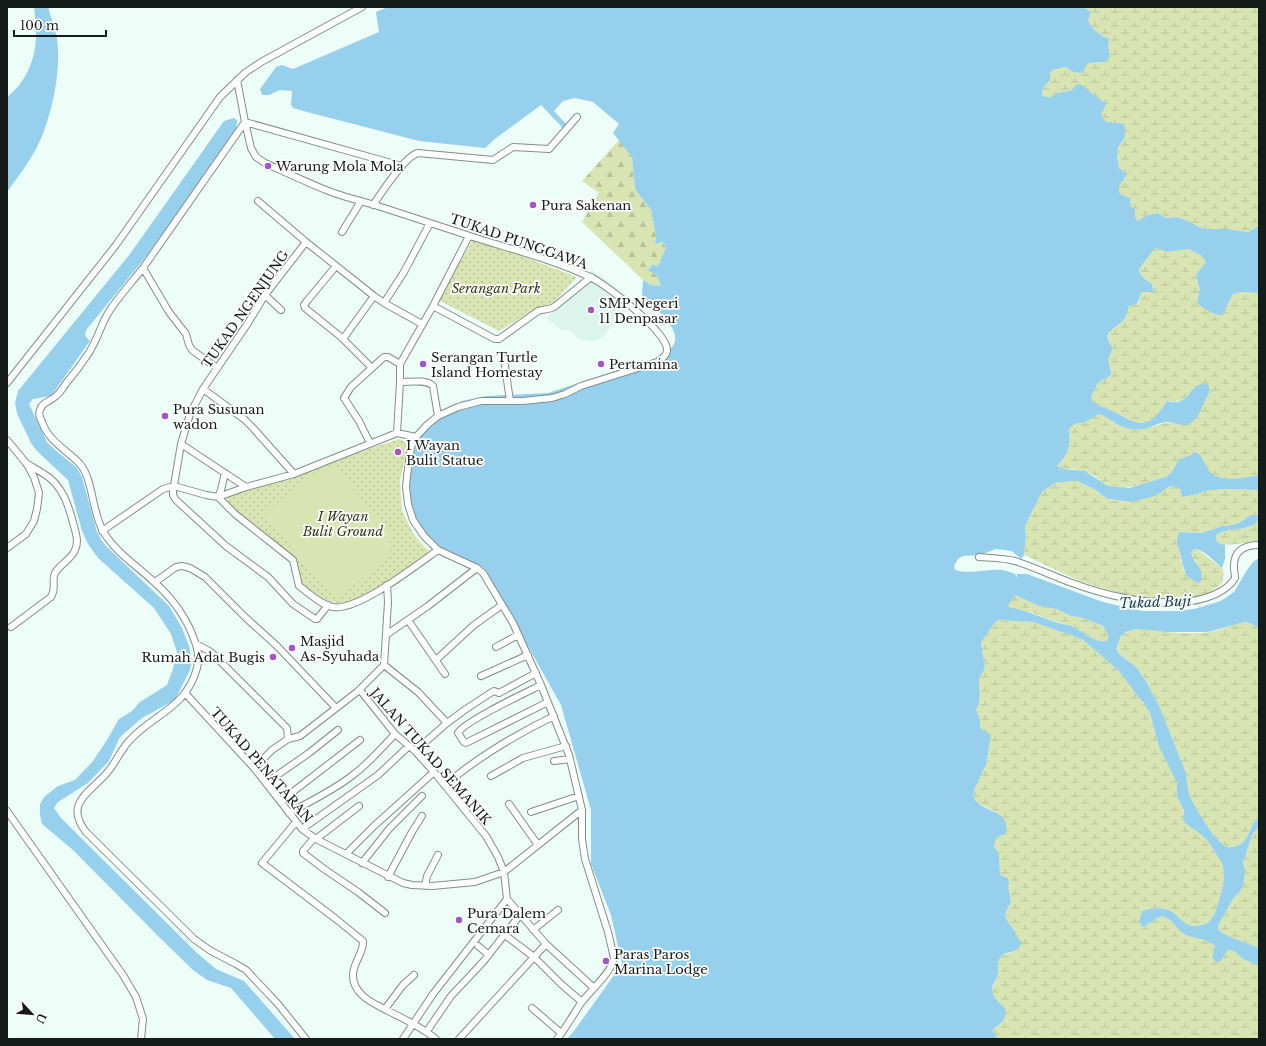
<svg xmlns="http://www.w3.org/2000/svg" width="1266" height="1046" font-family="'Libre Baskerville',serif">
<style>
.built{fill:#dbf5ec}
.green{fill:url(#green-dots)}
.forest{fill:url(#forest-firs)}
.wetland{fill:url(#wetland-marsh)}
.pitch{fill:#d8e5b2}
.water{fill:#96d0ed;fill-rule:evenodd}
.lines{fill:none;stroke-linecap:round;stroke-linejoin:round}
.minor-casing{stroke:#7f8e89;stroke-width:8}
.minor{stroke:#fff;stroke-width:6}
.poi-dot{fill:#a256c8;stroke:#fff;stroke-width:1.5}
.labels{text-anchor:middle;stroke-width:3.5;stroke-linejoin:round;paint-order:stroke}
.poi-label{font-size:13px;fill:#151b19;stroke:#fff;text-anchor:start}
.street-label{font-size:13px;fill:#151b19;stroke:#fff}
.park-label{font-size:13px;font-style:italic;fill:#313911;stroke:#fff}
.water-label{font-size:14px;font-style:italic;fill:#154559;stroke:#fff}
</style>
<defs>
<pattern id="green-dots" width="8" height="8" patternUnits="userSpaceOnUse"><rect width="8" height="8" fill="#d8e5b2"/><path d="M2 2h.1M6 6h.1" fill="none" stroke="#b8c498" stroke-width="1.8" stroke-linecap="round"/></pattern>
<pattern id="forest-firs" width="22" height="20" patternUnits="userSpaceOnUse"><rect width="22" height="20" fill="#d8e5b2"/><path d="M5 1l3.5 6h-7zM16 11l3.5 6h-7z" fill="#b8c498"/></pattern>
<pattern id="wetland-marsh" width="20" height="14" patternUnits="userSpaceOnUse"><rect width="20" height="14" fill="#d8e5b2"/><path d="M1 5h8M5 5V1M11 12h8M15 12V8" fill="none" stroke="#b8c498"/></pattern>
</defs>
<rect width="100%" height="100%" fill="#edfef9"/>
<path class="built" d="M592,270L637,303L614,320V323L600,339L593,342L579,339L569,330H561L547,318Z"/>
<path class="green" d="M474,238L577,277L553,303L538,307L499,331L438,300Z
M399,439L406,442L407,450L400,480L402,511L414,535L431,554C413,565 358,605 339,603C326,603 312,591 301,584L295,559L273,542L227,504L226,501L229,495L294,477L371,448Z"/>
<path class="forest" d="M619,140L632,157L635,189L651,210L656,235L655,244L663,242L666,247L658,266L648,271L656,274L661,286L651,285L643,280L582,222L599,193L582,181Z"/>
<path class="wetland" d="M1083,7H1259V226L1248,232L1227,229H1206L1199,227L1188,221L1177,217L1167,218L1157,213L1145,216L1138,221L1135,217L1131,207L1119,192V187L1127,174L1119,168C1116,152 1116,151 1125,137L1106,122L1076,85L1070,91L1056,93L1050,98L1042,95L1043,87L1050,81V73L1053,70L1066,67L1073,72L1088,63L1106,62L1109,39C1099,34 1093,31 1088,20L1091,12Z
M1155,248L1167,252L1189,249L1202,256L1206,262L1196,281L1200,288L1197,303L1222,316L1233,294L1241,292L1259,293V475C1244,477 1221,485 1209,472C1204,466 1203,458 1198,453L1179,459L1172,472L1166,477L1144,484L1125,488L1108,486L1092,474L1074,469H1064L1057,466C1069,454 1071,445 1069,429L1076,423H1084L1099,414C1108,417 1115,425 1124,427C1130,429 1140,429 1147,428C1160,426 1163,420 1178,424L1205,401L1209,395L1195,387C1185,398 1183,403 1167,401C1158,414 1150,428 1132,421C1126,418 1121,415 1115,412C1107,409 1100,406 1092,401L1091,397L1098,383L1110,376L1111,372L1108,359L1113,348C1100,330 1116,331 1125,318C1127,315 1128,310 1129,306L1138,304L1142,292H1154L1152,284C1146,280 1139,277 1139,269Z
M1069,481H1077L1092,488L1098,493L1111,500L1131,502L1173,486L1180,489L1182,497L1198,494L1205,491L1223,489L1259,490V542L1225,545L1217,542L1216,538L1217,534L1228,530L1240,529L1254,525L1249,516L1239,523L1227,526H1222L1202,533L1179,532C1175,542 1182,561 1184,572L1197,563L1192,557L1191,553L1193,549H1197L1222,568L1224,574L1222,583L1209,593L1182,600L1140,599L1082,582L1024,555L1026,538L1025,526L1042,492L1057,482L1061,483Z
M1015,595L1039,606L1056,609L1071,616L1083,618L1103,626L1109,636L1107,642L1102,643L1092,638L1073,626L1056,622L1033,613L1006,607Z
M998,620L1033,622L1073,636L1083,640L1119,671L1147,707L1150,713L1159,747L1177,783V796L1183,809L1186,824L1199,833L1208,841L1223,865L1224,877L1222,890L1215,913L1208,923C1203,924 1198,927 1193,926C1185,925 1181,919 1175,914C1165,906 1154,908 1142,911L1143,927L1161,916C1176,920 1176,931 1189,936C1198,939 1207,938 1215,946L1212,957L1220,962L1228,950L1234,951L1243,959L1259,966V1039H998L993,1032L994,1028L1001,1024L1005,1008L995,1000L992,991L993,987L998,975L997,963L1001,956L1017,950C1017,943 1017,937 1014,931C1012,925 1014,931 1010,926C1003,917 1006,911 1011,902L1008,886V878L1000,875L999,853L994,847L995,839L998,835L996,812L977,803L973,796L975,788L986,765L991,736L980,728V719L976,710L979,704L980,696L979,687V679L985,668L981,643L993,625Z
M1244,622L1250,623L1259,628V817C1246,829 1250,849 1226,847L1213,835L1194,805L1188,791L1186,773L1161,710L1146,681L1136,667L1118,653C1117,645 1119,635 1127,632C1138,626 1154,630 1166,632C1177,633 1198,634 1209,632C1221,630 1232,624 1244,622Z
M1259,827V948L1228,936L1218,930L1219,924L1233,899L1237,895L1244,879L1243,862L1245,857L1252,835Z"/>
<path class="pitch" d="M334,466L391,533L389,556L340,597H334L265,516L266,512L312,475Z"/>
<path class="water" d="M34,7H48C51,18 55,28 57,39C62,70 51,121 36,149C28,164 17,178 7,192V97C26,83 36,58 36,35C36,26 35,16 34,7Z
M388,7H1083L1091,12L1088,20C1093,31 1099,34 1109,39L1108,48L1110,56L1106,62L1088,63L1082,73L1073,72L1066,67L1053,70L1050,73V81L1043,87L1042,95L1050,98L1056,93L1070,91L1076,85L1080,84L1106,104L1101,115L1106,122L1124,124L1125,137L1118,148L1117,156L1119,168L1127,174L1119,187V192L1122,195L1130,198L1131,207L1135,209V217L1138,221L1145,216L1157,213L1167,218L1177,217L1188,221L1199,227L1206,229H1227L1248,232L1259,226V293L1241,292L1233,294L1222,316C1212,313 1205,310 1197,303L1200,288C1193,275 1198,272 1206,262L1202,256L1189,249L1167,252L1155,248L1139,269C1140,277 1146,280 1152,284L1154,292H1142L1137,304L1129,306C1128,310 1127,315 1125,318C1116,331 1099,330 1113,348L1108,359L1111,372L1110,376L1098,383L1091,397L1092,401C1100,406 1107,409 1115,412C1120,415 1126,418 1132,421C1150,428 1158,414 1167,401C1171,402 1176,403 1180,401C1192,396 1191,383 1207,384C1213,391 1207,396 1204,403C1201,410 1198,417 1192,422C1185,428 1176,423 1168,422C1161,422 1154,426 1148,428C1140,430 1131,430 1123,427C1114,424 1108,417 1099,414L1084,423H1076L1069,429C1071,445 1069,454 1057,466L1064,469L1085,471L1108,486L1129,488L1166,477L1172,472L1179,459L1191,455L1194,452C1205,453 1204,472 1216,476C1229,482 1245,477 1259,475V490L1223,489L1205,491L1198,494L1182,497L1180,489L1173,486L1169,487L1155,496L1131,502L1108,499L1092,488L1077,481H1069L1061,483L1057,482L1042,492L1025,526L1026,538L1024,555L1021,559L1012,551L996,549L980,555L963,556L958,559L954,566L955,570C971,575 988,568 1003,570C1007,571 1012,573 1015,574L1017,578V574H1027L1103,602L1142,611H1179L1194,609L1221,601L1234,592L1247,570L1253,562L1259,558V628L1250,623L1244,622L1208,632H1167L1138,629L1132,630L1126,632L1121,636L1117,647L1118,653L1136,667L1146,681L1161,710L1186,773L1188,791L1194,805L1213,835L1226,847C1250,849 1246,829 1259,817V827L1252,835L1245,857L1243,862L1245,873L1243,885L1241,890L1233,899L1219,924L1218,930L1228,936L1259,948V966L1243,959L1234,951L1228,950L1220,962H1216L1212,957L1215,946C1206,937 1193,940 1183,933C1173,926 1175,920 1161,916L1143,927L1139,922L1142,911C1154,908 1165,906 1175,914C1181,919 1185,925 1193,926C1198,927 1203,924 1208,923L1215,913L1222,890L1224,877L1223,865L1208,841L1199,833L1186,824L1183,820L1184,811L1177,796V783L1159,747L1150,713L1144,703L1140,699L1119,671L1083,640L1073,636L1033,622L998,620L993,625L981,643L985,668L979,679V687L980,695L979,704L976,710L980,719V728L991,735L986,765L975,788L973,796C975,799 976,802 979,804C992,813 1010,813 1006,834C996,836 996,837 994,847L999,853L1000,875L1008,878L1009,882L1008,886L1011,902C1003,917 1004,916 1013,929C1015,930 1015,933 1016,935C1017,938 1020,940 1022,943C1014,956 1010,949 1002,956C996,961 998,967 998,974C997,978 995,981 993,985C990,996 998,1002 1005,1008C1006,1019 1003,1023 994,1028L993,1032L998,1039H567L574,1031L622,964L611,915L591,864V810L561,705L484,568L445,551L426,534L409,508L410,476L412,457L423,427L441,412L462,401L486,396L548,393L649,360L650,363L657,361L656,357C699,341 659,313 642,295L643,280L651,285L661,286L656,274L648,271L652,265L658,266L666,247L663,242L655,244L656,235L651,210L635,189L632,157L613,133L619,124L593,102L575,98L563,101L554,111L567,125L564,129L541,105L496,138L485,148L419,141L307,112L293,108L291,105L292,91L280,90L269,95H262L260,89L276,67L282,65L293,69L379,32L376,12ZM1015,595L1039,606L1056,609L1071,616L1083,618L1103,626L1109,636L1107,641C1095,644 1085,632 1074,627C1068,624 1061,624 1055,622C1039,616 1025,610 1007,607Z
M234,118L237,120L236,133L144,259L87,329L85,333L86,337L90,341L51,396L33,399L29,404L47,442L53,448L77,468L82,477L97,532L102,541L107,547L169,606L182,628L189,646L192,661L190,670L175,700L142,718L120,737L109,761L88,783L58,802L54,808L61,818L197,953L216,969L244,981L295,1039H275L231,988L207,980L193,970L157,935L73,850L42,824L40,815V804L44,797L58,786L75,780L93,761L107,740L119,719L132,711L140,702L167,685L173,669L177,652L171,634L154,608L98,558L88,544L82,531L68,480L37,451L31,443L21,422L17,413L15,403L18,391L130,254L224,121Z
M1254,515H1257L1258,519L1257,522L1254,525L1240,529L1228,530L1217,534L1216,538L1217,542L1225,545V559L1222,568C1215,562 1204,549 1194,549L1191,553C1194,566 1204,565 1201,581L1199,583C1195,581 1190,579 1187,576C1185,575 1178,545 1177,542C1177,538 1178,535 1179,532L1202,533L1222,526H1227L1239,523L1249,516Z"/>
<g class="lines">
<defs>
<path id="minor" d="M237,80L245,122L251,148L256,157L265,163C285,172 306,182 326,190C343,197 361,201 378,206C409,216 439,226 470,236C510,249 552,259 590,277C606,284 670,334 667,351C666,356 662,359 657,362L581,386L565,394L552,398L523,401H481L458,407L438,416L427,425L416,437L411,447L407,476L406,487L408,504L413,520L424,536L438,550L477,568L483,573L513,623L541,685L569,755L582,810V839L585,859L608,932L614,958C613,971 589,992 581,1003C573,1015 566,1028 557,1039
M245,122C211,171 177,220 143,268C132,282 120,295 110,310C100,325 97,343 86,357C80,366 74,374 67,382C64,386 61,392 56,396C51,401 42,402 40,410C38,414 40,418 42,422C49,442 67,450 80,464C93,479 92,512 103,531C115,552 136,565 153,581C169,595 184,614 192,634C197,646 200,656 197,668C186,709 153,714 129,741C120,751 115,764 106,774C89,793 64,804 86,832L194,939L211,951L236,964L246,970L278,1004L306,1039
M245,122L402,166
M258,201L306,242L374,296L384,303L422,324
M373,205C382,192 405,156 418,153L493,160L513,147L549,149L577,117
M342,232L361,201
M306,242L265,295L248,323L203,389L190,414L181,444L173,491V495L176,500L226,546L268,577L293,604L315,619H317L328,605
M336,266L307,301L304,305L305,308L341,337L372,368
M143,268L169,312L186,334L189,345L192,350L217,368
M265,295L281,310
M384,303L404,272L430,223
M433,306L489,336L495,339H499L538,311C544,309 548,310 554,307L591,277
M343,339L374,296
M504,359L510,401
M400,382C410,382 426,379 433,386L438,416
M7,383L116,245L220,97L246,72L263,61L362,7
M203,389L244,419L253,428L294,474
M397,433L400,382V364L433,306L469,236
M7,440L26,463L34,477L39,493L37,509L34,521L26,534L7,548
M370,443L359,421L344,398L351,387L384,357H388L400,364
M181,444L246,487
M225,473L221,490L218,497L235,514L293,560L299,586C309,593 321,605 333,607C357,612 418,564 438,550
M102,531L163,489L174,486L206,495L218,497L246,487L294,474L397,433L416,437
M979,557C991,558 1003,558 1015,561C1034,567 1053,576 1072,583C1110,597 1150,606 1191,601C1206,599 1227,592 1235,578C1235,574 1234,571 1234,568C1233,551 1244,545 1259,545
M155,582L176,567L182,566L190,568L205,577L246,618L277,646L336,708
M408,620L445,674
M11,627L51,597C57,588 51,581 55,573C60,564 71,560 75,550C79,542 76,534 74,526C69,507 63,485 44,474C38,470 32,467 26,463
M386,635L428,606L477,568
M196,644L211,652L287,728L288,739
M496,647L518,635
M436,660L474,625L502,605
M384,665L418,692L447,723
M481,676L528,655
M541,685C527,692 463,722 458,733L464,742L466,743L548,702
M360,690L395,734L415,751L434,772L486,836L498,857L504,872L507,899L546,944L594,988
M185,693L254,768L302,829L316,839L403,883L412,885L432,886L475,882L504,872L582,810
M415,751L447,723L466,709L492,692L494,691L499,693L536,673
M554,761L570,759
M254,768L272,750L288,739L300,736L357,692L384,665L388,602L387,585
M491,776L523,758L566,746
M266,783L309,753L338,730
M445,785C478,757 515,735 554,716
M281,801L360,740
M509,804L538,845
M7,811L123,975L136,997L143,1019L141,1039
M531,812L579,796
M289,813C311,801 334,790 353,775C369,763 382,748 395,734
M296,822L262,863L336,919L363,941C364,953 352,964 353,976C353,983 357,990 362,995C369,1002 379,1006 388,1011C405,1019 421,1027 436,1039
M302,829L378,775L409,746
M314,838L303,851V853L324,869L358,892L385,913
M316,839L359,806
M346,854L374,826L434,772
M362,863L389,829L422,796
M388,877L412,832L422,816
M425,886L427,876L438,855
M533,930L558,910
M505,935L534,957L561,984L582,1002
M478,946L489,955
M532,1008L561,1033
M385,1009L403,985L414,975
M427,1031L451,996L483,962L520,915
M403,1039L433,994L507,899
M459,1039L546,944"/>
</defs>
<use href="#minor" class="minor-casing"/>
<use href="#minor" class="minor"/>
</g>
<g class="poi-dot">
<circle cx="268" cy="166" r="4"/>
<circle cx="533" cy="205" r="4"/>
<circle cx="591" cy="310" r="4"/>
<circle cx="423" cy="364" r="4"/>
<circle cx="601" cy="364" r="4"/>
<circle cx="165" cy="416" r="4"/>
<circle cx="398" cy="452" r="4"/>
<circle cx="292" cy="648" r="4"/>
<circle cx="273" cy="657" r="4"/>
<circle cx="459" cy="920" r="4"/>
<circle cx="606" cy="961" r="4"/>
</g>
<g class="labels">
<g class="poi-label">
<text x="276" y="171">Warung Mola Mola</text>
<text x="541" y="210">Pura Sakenan</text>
<text x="599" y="308">SMP Negeri<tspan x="599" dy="15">11 Denpasar</tspan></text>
<text x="431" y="362">Serangan Turtle<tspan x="431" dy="15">Island Homestay</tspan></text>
<text x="609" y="369">Pertamina</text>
<text x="173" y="414">Pura Susunan<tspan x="173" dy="15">wadon</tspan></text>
<text x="406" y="450">I Wayan<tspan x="406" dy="15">Bulit Statue</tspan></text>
<text x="300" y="646">Masjid<tspan x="300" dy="15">As-Syuhada</tspan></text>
<text x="265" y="662" text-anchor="end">Rumah Adat Bugis</text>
<text x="467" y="918">Pura Dalem<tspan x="467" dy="15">Cemara</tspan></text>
<text x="614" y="959">Paras Paros<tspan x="614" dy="15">Marina Lodge</tspan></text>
</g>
<g class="street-label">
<text transform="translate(519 241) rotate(19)" y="5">TUKAD PUNGGAWA</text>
<text transform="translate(245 309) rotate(-55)" y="5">TUKAD NGENJUNG</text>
<text transform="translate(431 756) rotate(49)" y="5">JALAN TUKAD SEMANIK</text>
<text transform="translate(262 765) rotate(49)" y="5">TUKAD PENATARAN</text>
</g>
<g class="park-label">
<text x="496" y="293">Serangan Park</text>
<text x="343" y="521">I Wayan<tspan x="343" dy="15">Bulit Ground</tspan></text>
</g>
<g class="water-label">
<text transform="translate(1155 602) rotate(-2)" y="5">Tukad Buji</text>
</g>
</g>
<rect width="1266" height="1046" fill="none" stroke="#151b19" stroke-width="16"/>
<g transform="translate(32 1014) rotate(116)" stroke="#ffffff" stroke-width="3" paint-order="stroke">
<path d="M0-3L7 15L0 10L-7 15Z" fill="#151b19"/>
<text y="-6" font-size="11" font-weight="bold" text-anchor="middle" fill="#151b19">U</text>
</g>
<path d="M14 30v6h92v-6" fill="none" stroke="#151b19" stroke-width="2"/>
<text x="20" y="30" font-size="12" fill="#151b19" stroke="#ffffff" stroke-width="3" paint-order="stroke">100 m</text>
</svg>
